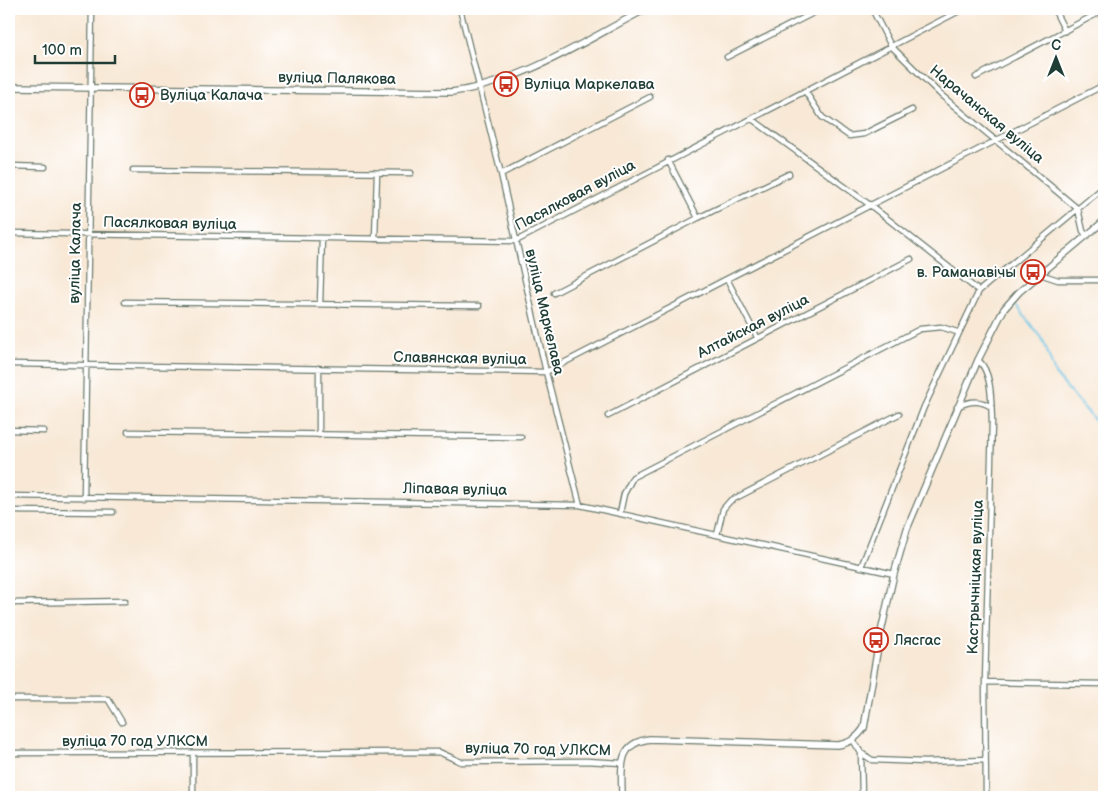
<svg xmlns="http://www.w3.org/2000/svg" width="1113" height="806" font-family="'Balsamiq Sans',sans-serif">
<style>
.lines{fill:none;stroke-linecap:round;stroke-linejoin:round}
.stream{stroke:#69c5e7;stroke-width:2}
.minor-casing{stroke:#6b796c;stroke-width:7}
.tertiary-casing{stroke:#6b796c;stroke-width:8}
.minor{stroke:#fff;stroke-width:4.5}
.tertiary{stroke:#fff;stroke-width:5.5}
.labels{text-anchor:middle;stroke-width:4;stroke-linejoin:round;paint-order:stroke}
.street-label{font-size:15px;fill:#1f3d34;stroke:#fff}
.poi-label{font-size:15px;fill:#1f3d34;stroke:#fff;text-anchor:start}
</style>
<rect width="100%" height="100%" fill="#fff"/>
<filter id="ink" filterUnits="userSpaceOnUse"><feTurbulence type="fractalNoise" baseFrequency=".02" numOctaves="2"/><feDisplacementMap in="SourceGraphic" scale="10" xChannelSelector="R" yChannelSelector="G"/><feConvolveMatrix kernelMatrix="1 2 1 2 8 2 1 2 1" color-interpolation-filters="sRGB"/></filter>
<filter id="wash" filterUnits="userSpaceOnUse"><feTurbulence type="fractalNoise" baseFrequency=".0096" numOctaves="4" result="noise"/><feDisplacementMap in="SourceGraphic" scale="20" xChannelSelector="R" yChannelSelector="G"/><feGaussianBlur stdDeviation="1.12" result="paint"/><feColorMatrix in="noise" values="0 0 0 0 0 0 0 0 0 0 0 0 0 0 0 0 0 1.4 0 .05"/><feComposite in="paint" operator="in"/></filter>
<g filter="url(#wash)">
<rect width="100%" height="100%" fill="#f8e8d5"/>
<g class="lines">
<path class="stream" d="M1016,305L1044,342L1055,374L1104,431"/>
</g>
</g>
<g filter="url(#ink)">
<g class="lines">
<defs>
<path id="minor" d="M460,9L501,174L546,372L580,505
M872,9L891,46L941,95L1078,209L1083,231L1086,235
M1054,9L1065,31
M727,57L821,9
M976,77L1104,10
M805,91L822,117L849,136L864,134L912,110
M752,119L870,205L979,291
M668,160L698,218
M9,166L45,167
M133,170L411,173
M501,174L650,97
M9,233L516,241L963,9
M375,239L377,173
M1040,274L1058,280H1104
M727,279L757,337
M554,293L698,218L789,174
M125,302L479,306
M320,304L322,238
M978,360C993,373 991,404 992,422L985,682L986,797
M9,364L546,372L1104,85
M957,407C968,401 980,399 991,407
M608,416L911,259
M9,430L44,431
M128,432L521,437
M319,435V368
M9,496L580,505L894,574
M84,498L92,9
M9,511L113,512
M620,513L624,494L633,477L920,329L941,327L957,332
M717,535L723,509L730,501L899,414
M861,567L924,407L979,291L1104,187
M9,603L125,601
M985,682L1104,684
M9,699H108L122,722
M853,740L861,753L872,760L925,762L985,760
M9,753L439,752L461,762L586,761L622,763
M193,753V797
M861,753L862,797"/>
<path id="tertiary" d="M9,87L452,92C522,83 584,41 646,9
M622,797C622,770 616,743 650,739L838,745C850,743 857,738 864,728L879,641L894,574L907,529L978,360L1004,309L1019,292L1104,221"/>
</defs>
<use href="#minor" class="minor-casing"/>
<use href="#tertiary" class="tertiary-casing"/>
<use href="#minor" class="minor"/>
<use href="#tertiary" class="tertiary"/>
</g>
</g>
<defs>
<symbol id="bus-ring" viewBox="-11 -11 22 22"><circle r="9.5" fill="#fff" stroke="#c8321e" stroke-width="1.5"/><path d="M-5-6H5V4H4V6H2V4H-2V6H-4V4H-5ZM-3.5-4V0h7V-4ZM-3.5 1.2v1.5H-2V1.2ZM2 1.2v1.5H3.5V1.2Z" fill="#c8321e"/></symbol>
</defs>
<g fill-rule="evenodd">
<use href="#bus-ring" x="492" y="70" width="28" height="28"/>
<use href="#bus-ring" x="128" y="81" width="28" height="28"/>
<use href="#bus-ring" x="1019" y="258" width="28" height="28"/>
<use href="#bus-ring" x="862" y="626" width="28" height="28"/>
</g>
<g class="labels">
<g class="street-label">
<text transform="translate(337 78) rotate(1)" y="5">вуліца Палякова</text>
<text transform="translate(987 114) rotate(40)" y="5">Нарачанская вуліца</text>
<text transform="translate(575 195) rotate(-28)" y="5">Пасялковая вуліца</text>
<text transform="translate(170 223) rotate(1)" y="5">Пасялковая вуліца</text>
<text transform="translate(75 253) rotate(-89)" y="5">вуліца Калача</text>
<text transform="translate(545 312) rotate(77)" y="5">вуліца Маркелава</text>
<text transform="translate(753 326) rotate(-27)" y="5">Алтайская вуліца</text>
<text transform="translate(460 358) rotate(1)" y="5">Славянская вуліца</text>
<text transform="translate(455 489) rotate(1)" y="5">Ліпавая вуліца</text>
<text transform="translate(975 577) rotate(-88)" y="5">Кастрычніцкая вуліца</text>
<text x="135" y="746">вуліца 70 год УЛКСМ</text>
<text transform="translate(538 749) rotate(1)" y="5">вуліца 70 год УЛКСМ</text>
</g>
<g class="poi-label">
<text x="524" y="89">Вуліца Маркелава</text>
<text x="160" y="100">Вуліца Калача</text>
<text x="1016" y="277" text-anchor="end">в. Раманавічы</text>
<text x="894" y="645">Лясгас</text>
</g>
</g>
<rect width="1113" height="806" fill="none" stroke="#fff" stroke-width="30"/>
<g transform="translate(1056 58)" stroke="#ffffff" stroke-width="4" paint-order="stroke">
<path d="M0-4L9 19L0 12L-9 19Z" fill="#1f3d34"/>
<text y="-8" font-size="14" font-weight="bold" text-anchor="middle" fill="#1f3d34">С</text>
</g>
<path d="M35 55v8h80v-8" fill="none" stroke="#1f3d34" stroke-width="2.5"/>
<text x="42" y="55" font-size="15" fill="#1f3d34" stroke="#ffffff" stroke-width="4" paint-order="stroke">100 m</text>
</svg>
